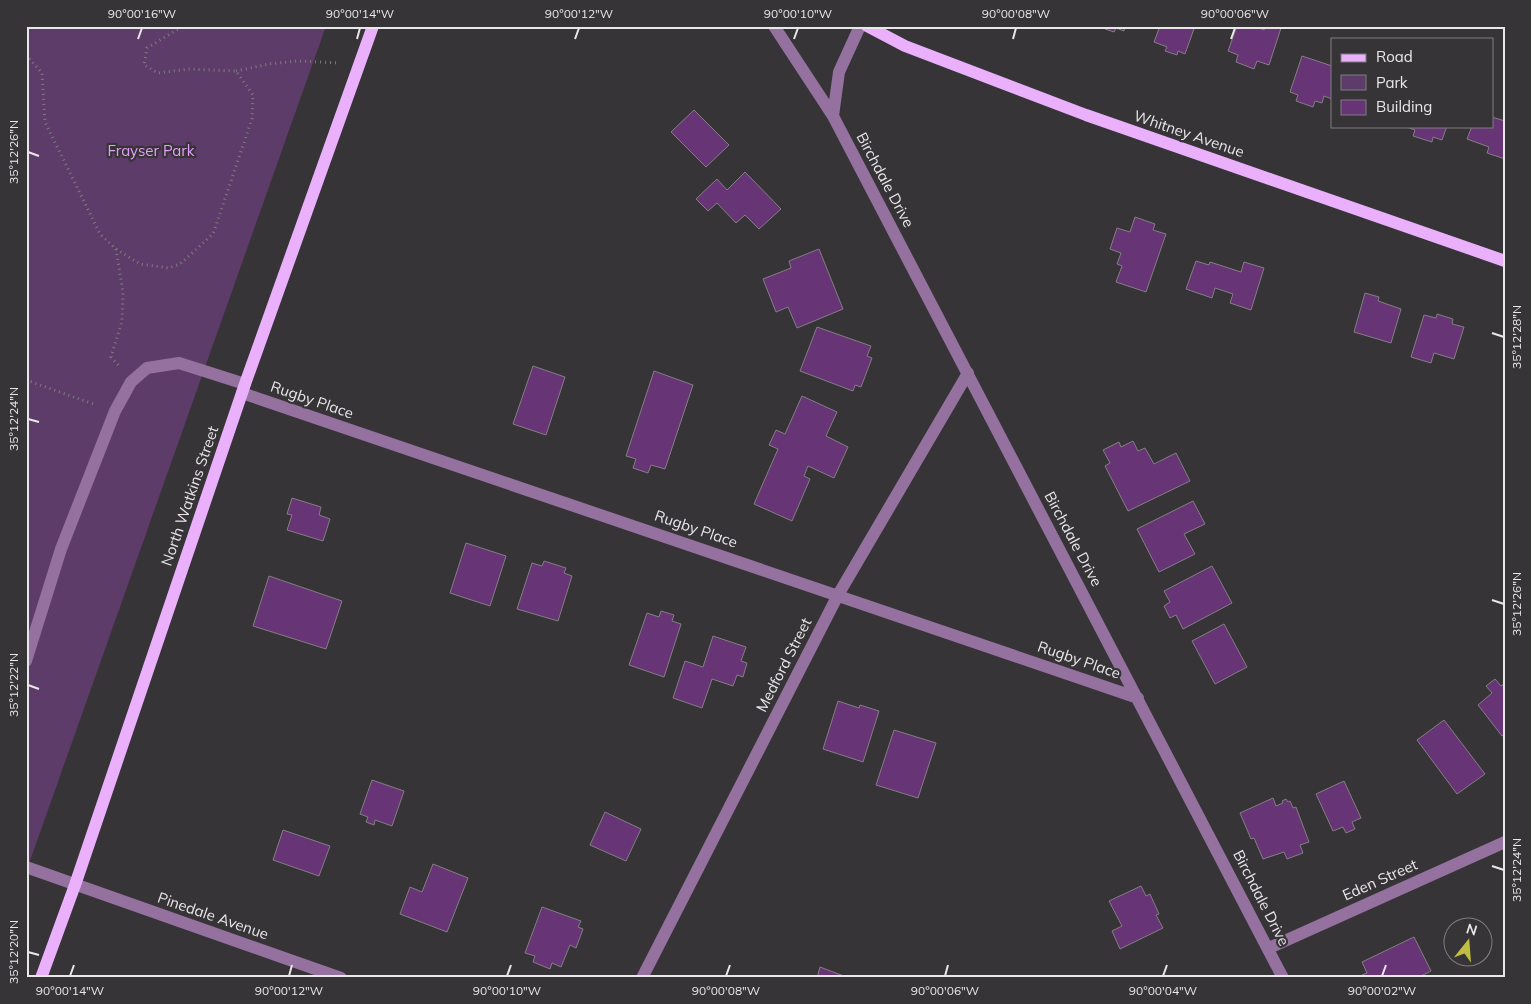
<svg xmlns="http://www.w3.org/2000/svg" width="1531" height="1004" font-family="Mulish,sans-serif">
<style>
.green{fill:#5e3c69}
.building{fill:#673576;stroke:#827f83}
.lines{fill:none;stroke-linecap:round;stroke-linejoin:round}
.path{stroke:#7e7c7f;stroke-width:3;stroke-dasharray:1 4;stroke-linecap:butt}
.minor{stroke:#94719e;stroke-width:12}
.major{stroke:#eab0fc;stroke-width:12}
.ticks{fill:none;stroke:#e9e7ea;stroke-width:2}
.labels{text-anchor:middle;stroke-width:4.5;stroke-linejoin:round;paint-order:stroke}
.street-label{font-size:15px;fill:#e9e7ea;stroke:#373438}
.park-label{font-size:15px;fill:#e59efb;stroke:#373438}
.neatline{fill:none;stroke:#e9e7ea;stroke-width:2}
.ticks-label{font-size:12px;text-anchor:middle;fill:#e9e7ea}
</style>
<rect width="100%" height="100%" fill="#373438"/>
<path class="green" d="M26,26H326L26,872Z"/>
<path class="building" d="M1106,26H1125L1124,31L1116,28L1114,32L1105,29Z
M1160,26H1195L1185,54L1178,51L1177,55L1165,51L1167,47L1154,42Z
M1237,26H1254L1264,30L1265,26H1276L1281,28L1269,65L1257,61L1254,69L1236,62L1238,55L1228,51Z
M1302,56L1332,66V99L1324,96L1322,103L1315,101L1313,107L1296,101L1298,95L1290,92Z
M694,110L729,145L706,167L671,132Z
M1492,117L1505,121V159L1487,153L1489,147L1467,139L1472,126H1492Z
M1404,126H1447L1442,140L1433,137L1432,142L1413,136L1415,130Z
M745,172L781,209L759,229L745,215L736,223L717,203L708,211L696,199L717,179L727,190Z
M1135,217L1155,224L1153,230L1166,234L1146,292L1116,282L1122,266L1117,264L1121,253L1110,249L1117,228L1130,232Z
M819,249L843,309L797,328L788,307L776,312L763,279L791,268L789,261Z
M1196,261L1209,265L1210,262L1241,272L1244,262L1264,268L1251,310L1230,303L1233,294L1215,288L1212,298L1186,289Z
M1365,293L1379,297L1378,301L1401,309L1391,343L1354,332Z
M1437,314L1453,319L1452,324L1464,327L1454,359L1434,353L1431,363L1411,357L1424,315L1436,318Z
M817,327L871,346L867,356L872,358L861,387L855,385L853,391L800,371Z
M533,366L565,377L546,435L513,424Z
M654,371L693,385L665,469L651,465L648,473L633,468L636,459L626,456Z
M802,396L837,412L826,436L848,447L834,478L808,466L804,476L810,479L792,521L754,504L778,449L769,445L776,430L785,434Z
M1133,441L1138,451L1145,448L1154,464L1176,453L1190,481L1128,511L1105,466L1110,463L1103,450L1119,442L1121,447Z
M292,498L321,507L319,515L330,519L323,541L287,530L292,515L287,514Z
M1193,501L1205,524L1184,534L1195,554L1159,572L1137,529Z
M466,543L506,556L490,606L450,593Z
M544,561L566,568L564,573L572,576L558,621L517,609L532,563L542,566Z
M1212,566L1232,603L1183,629L1176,615L1170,618L1164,606L1170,602L1164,591Z
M269,576L342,601L326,649L253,626Z
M661,611L674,615L672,621L681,624L664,677L629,665L647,613L659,617Z
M1224,624L1247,667L1215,684L1192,641Z
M713,636L746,647L741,661L747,663L743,677L737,675L733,686L712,679L702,708L673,698L685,661L703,667Z
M1495,679L1501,686L1505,683V734L1502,736L1478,705L1492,693L1486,686Z
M838,701L859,708L860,705L879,711L863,762L823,749Z
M1444,720L1485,774L1457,794L1417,740Z
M894,730L936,743L918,798L876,785Z
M372,780L404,791L392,826L375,820L374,825L366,822L368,817L360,814Z
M1344,781L1361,818L1352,822L1355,829L1346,833L1343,827L1333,831L1316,794Z
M1273,798L1276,806L1283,803L1282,801L1286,799L1288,802L1290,801L1293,808L1296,807L1309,842L1300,845L1303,853L1287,859L1284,852L1263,859L1254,838L1251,839L1240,813Z
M605,812L641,829L626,861L590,845Z
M283,830L330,846L319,876L273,860Z
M433,864L468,878L447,932L400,914L410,887L422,892Z
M1141,886L1146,896L1150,894L1159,914L1156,915L1163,928L1120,949L1112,931L1122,926L1109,901Z
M542,907L581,921L578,927L583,929L576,948L570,945L561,967L552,963L550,969L533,962L535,956L525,953Z
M1414,937L1431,971L1417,978H1364L1362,975L1367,973L1362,962Z
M820,967L849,978H817Z"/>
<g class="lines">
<path class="path" d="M26,55L42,73L45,122L100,234L116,249L140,264L168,268L180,264L213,234L252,119L253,95L236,71L188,69L158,73L144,65L147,48L183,26
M236,71L269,64L297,61L340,63
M116,249L123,293L122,321L111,357L119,366
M26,380L96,405"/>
<path class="minor" d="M774,26L833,116L839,72L860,26
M833,116L1283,978
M242,393L1138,698
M26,661L61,549L115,411L131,382L147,368L179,363L245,384
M26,867L341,978
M1269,948L1505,842
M642,978L838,595L968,373"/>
<path class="major" d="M867,26L905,46L1086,115L1505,261
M41,978L75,885L245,384L373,26"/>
</g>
<path class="ticks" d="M138,39L142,28M357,39L360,28M575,39L579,28M794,39L798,28M1013,39L1016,28M1231,39L1235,28M28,152L39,156M1492,333L1504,337M28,419L39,422M1492,600L1504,604M28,685L39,689M1492,866L1504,870M28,952L39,955M70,976L74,965M289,976L292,965M507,976L511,965M726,976L730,965M945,976L948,965M1163,976L1167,965M1382,976L1386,965"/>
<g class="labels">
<g class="street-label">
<text transform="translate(1189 134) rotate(19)" y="5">Whitney Avenue</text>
<text transform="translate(885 180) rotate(62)" y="5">Birchdale Drive</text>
<text transform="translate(312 400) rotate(19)" y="5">Rugby Place</text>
<text transform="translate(190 496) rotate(-71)" y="5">North Watkins Street</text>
<text transform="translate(696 529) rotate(19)" y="5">Rugby Place</text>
<text transform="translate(1073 539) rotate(62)" y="5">Birchdale Drive</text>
<text transform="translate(1079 660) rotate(19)" y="5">Rugby Place</text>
<text transform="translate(784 665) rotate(-63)" y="5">Medford Street</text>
<text transform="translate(1380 880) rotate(-24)" y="5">Eden Street</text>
<text transform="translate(1261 898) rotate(63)" y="5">Birchdale Drive</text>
<text transform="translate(213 916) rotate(19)" y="5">Pinedale Avenue</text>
</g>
<g class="park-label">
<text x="151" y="156">Frayser Park</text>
</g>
</g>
<rect width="1531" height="1004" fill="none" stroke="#373438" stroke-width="55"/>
<rect x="1331" y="38" width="162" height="90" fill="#373438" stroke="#7e7c7f"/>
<rect x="1341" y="54" width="25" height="8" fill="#eab0fc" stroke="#7e7c7f"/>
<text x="1376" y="62" font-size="15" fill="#e9e7ea">Road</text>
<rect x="1341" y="75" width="25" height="15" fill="#5e3c69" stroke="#7e7c7f"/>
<text x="1376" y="88" font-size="15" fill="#e9e7ea">Park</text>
<rect x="1341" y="100" width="25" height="15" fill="#673576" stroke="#7e7c7f"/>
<text x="1376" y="112" font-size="15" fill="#e9e7ea">Building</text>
<g transform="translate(1468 942) rotate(17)"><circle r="24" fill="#373438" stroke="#7e7c7f"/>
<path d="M0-4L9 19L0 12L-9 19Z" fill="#c0be40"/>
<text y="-8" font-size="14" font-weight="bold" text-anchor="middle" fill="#e9e7ea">N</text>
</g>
<rect x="28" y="28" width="1476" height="948" class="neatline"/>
<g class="ticks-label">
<text x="142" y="18">90°00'16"W</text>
<text x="360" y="18">90°00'14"W</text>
<text x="579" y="18">90°00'12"W</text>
<text x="798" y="18">90°00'10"W</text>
<text x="1016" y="18">90°00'08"W</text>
<text x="1235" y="18">90°00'06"W</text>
<text transform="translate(14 152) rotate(-90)" y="4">35°12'26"N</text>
<text transform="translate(1517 337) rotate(-90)" y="4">35°12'28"N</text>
<text transform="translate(14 419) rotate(-90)" y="4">35°12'24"N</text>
<text transform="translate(1517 604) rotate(-90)" y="4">35°12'26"N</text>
<text transform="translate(14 685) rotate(-90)" y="4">35°12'22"N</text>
<text transform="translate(1517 870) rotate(-90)" y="4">35°12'24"N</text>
<text transform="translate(14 952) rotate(-90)" y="4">35°12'20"N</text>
<text x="70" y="995">90°00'14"W</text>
<text x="289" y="995">90°00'12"W</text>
<text x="507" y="995">90°00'10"W</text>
<text x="726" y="995">90°00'08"W</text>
<text x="945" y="995">90°00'06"W</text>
<text x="1163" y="995">90°00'04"W</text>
<text x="1382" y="995">90°00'02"W</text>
</g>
</svg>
